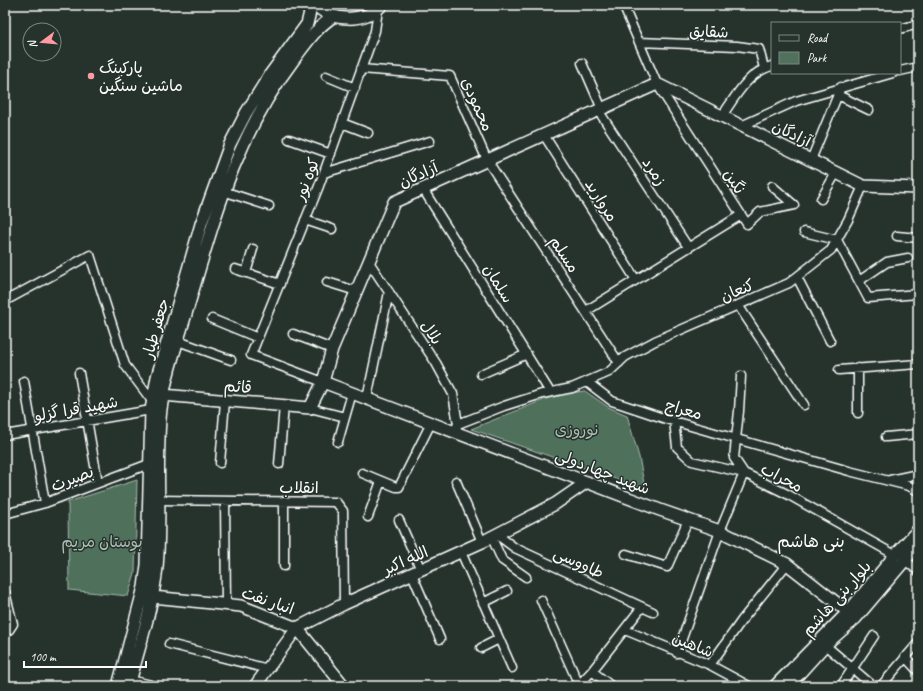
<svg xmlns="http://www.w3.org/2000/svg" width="923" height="691" font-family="Caveat,'Playpen Sans Arabic',sans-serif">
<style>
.green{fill:#50715b;stroke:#a8b8ad}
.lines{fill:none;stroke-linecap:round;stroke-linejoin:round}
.street-casing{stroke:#fff;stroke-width:11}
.secondary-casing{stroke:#fff;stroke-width:14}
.street{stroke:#26332d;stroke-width:8}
.secondary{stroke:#26332d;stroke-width:11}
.poi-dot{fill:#ff9aa2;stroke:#26332d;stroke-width:1.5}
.labels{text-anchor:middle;stroke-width:3;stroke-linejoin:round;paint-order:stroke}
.street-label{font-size:16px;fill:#fff;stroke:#26332d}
.poi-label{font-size:16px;fill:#fff;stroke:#26332d;text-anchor:start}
.park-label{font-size:16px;fill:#b0bfb5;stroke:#26332d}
.neighbourhood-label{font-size:17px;fill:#fff;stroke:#26332d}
</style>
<rect width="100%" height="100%" fill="#26332d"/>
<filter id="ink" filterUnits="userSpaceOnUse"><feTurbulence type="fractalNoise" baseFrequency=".025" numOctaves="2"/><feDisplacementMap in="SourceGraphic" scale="8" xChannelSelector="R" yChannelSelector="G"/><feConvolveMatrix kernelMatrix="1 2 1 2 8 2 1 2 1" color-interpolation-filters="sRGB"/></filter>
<g filter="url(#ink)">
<path class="green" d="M585,391L608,407L627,415L639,457L645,489L471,429L556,395Z
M137,480L135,573L128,596L69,590L68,502Z"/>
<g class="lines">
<defs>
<path id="street" d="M623,5L657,84L747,224L760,212L794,205L772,186
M900,29L918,24
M639,42L737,46L759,49L764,68
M582,63L602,109
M361,69L450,76L487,160L619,363
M900,71L918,67
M326,76L355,88
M838,95L869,110
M598,110L688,247
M722,116C735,97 748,72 772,66
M342,123L368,133
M741,126L796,101L893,73
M544,135L636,280
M289,139L331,154
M811,160L841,87
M324,173L430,141
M423,189L550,392
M223,191L269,206
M821,199L836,173
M305,220L332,229
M804,232L837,240L868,298L918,294
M897,236L918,238
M369,262L436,363L453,394L458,424
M235,269L280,284
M246,273L253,249
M797,277L830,341
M859,281L887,262L908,258
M327,282L356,291
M5,301L90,255L125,365L152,401
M738,305L804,405
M586,311L741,215
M212,319L258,338
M293,334L332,349
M178,341L231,360
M858,368V413
M839,370L918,364
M79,373L98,483
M481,374L527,354
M24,381L45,503
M323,382L251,355L319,186L375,31L378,9
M587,382L612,401L666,419L849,471L909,486L918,491
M367,398L389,292
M310,408L345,417
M674,421L677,447L692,461L744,473L787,494L895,555
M454,432L458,424L504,406L542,394L572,388L609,372L625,357L655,341L789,283L831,250L848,220L863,186
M5,435L151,410
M886,437L918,434
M338,442L352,393
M220,463L225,401
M279,464L284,406
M362,473L396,487H399L431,423
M890,480L918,474
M456,481L482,542
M158,500L336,502L343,511L344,604
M225,501L226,603
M284,501V566
M5,514L45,503L149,464
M368,517L381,481
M399,520L421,570
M496,534L515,548L653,612
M491,536L502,560L526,577
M461,552L512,668
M626,554L667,567L688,520
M905,560L918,571
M412,574L440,639
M5,592L13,624L9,630L5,632
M541,600L579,685
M483,603L507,591
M625,630L710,665L749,686
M169,644L268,669
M825,645L873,686
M481,648L499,639
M677,653L720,531L744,473L734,458L739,411L741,376
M905,657L918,671
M710,665L742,620L787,564
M592,671L611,686
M130,680L156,686
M578,686L592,671L642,607
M841,686L874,636
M881,686L918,643"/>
<path id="secondary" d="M315,5C333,22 364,23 382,5
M323,382L660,510L720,531L787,564L856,618
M163,395L310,408L323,382L332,349L394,202L657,84L863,186L918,188
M146,594L153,597L241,606L297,628L344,686
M118,686L144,587L147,565L151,410L157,377L201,224L230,144L246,113L269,76L307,24L310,12L309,5
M129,686C139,647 153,607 157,567C162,515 155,461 161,409C166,373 179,338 189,304C216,213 236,136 295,58C307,42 317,27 334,16
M255,686L297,628L344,604L482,542L555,504L587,482
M775,686L849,611L895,555L918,530
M788,686L825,645L856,618L918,545"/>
</defs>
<use href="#street" class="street-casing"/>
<use href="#secondary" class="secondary-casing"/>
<use href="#street" class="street"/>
<use href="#secondary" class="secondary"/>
</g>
</g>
<circle class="poi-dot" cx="91" cy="76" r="4"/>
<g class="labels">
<g class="street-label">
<text transform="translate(709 31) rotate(2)" y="6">شقایق</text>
<text transform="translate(478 104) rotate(66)" y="6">محمودی</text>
<text transform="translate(792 133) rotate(26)" y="6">آزادگان</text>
<text transform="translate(655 171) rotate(57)" y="6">زمرد</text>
<text transform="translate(418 174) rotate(-24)" y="6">آزادگان</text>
<text transform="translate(306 179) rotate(-69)" y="6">کوه نور</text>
<text transform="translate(735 181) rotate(58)" y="6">نگین</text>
<text transform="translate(602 200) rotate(58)" y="6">مروارید</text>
<text transform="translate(565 254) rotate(57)" y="6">مسلم</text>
<text transform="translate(499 283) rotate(58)" y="6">سلمان</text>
<text transform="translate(737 290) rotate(-23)" y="6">کنعان</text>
<text transform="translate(155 328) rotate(-74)" y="6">جعفر طیار</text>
<text transform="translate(432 332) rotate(56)" y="6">بلال</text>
<text transform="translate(238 386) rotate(5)" y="6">قائم</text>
<text transform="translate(76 408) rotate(-10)" y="6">شهید قرا گزلو</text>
<text transform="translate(684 409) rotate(16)" y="6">معراج</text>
<text transform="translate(603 471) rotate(21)" y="6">شهید چهاردولی</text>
<text transform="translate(782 477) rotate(27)" y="6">محراب</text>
<text transform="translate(72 478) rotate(-21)" y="6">بصیرت</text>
<text x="299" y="493">انقلاب</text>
<text transform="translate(405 560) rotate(-24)" y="6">الله اکبر</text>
<text transform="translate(579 562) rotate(25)" y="6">طاووسی</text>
<text transform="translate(836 598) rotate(-48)" y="6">بلوار بنی هاشم</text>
<text transform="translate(268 600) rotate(19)" y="6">انبار نفت</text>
<text transform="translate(693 644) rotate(22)" y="6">شاهین</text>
</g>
<g class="poi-label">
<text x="99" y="73">پارکینگ<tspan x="99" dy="18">ماشین سنگین</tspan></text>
</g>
<g class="park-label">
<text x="577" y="435">نوروزی</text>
<text x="102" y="547">بوستان مریم</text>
</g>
<g class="neighbourhood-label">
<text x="811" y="547">بنی هاشم</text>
</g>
</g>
<rect width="923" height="691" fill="none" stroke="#26332d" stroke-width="20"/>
<rect x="10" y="10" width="903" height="671" fill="none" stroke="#fff" stroke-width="1.5" filter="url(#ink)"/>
<rect x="771" y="22" width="130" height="52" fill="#26332d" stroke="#7d8581"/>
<rect x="779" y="35" width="20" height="6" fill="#26332d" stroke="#7d8581"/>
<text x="807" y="42" font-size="12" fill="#ffffff">Road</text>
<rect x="779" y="52" width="20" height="12" fill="#50715b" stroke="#7d8581"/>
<text x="807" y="62" font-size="12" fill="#ffffff">Park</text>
<g transform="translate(42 42) rotate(254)"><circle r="19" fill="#26332d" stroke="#7d8581"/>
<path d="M0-3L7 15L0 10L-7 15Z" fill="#ff9aa2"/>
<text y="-6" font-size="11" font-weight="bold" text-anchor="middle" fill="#ffffff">N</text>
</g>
<path d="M24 661v6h122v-6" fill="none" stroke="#ffffff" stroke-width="2"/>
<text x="30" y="661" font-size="12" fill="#ffffff" stroke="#26332d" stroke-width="3" paint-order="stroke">100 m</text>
</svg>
